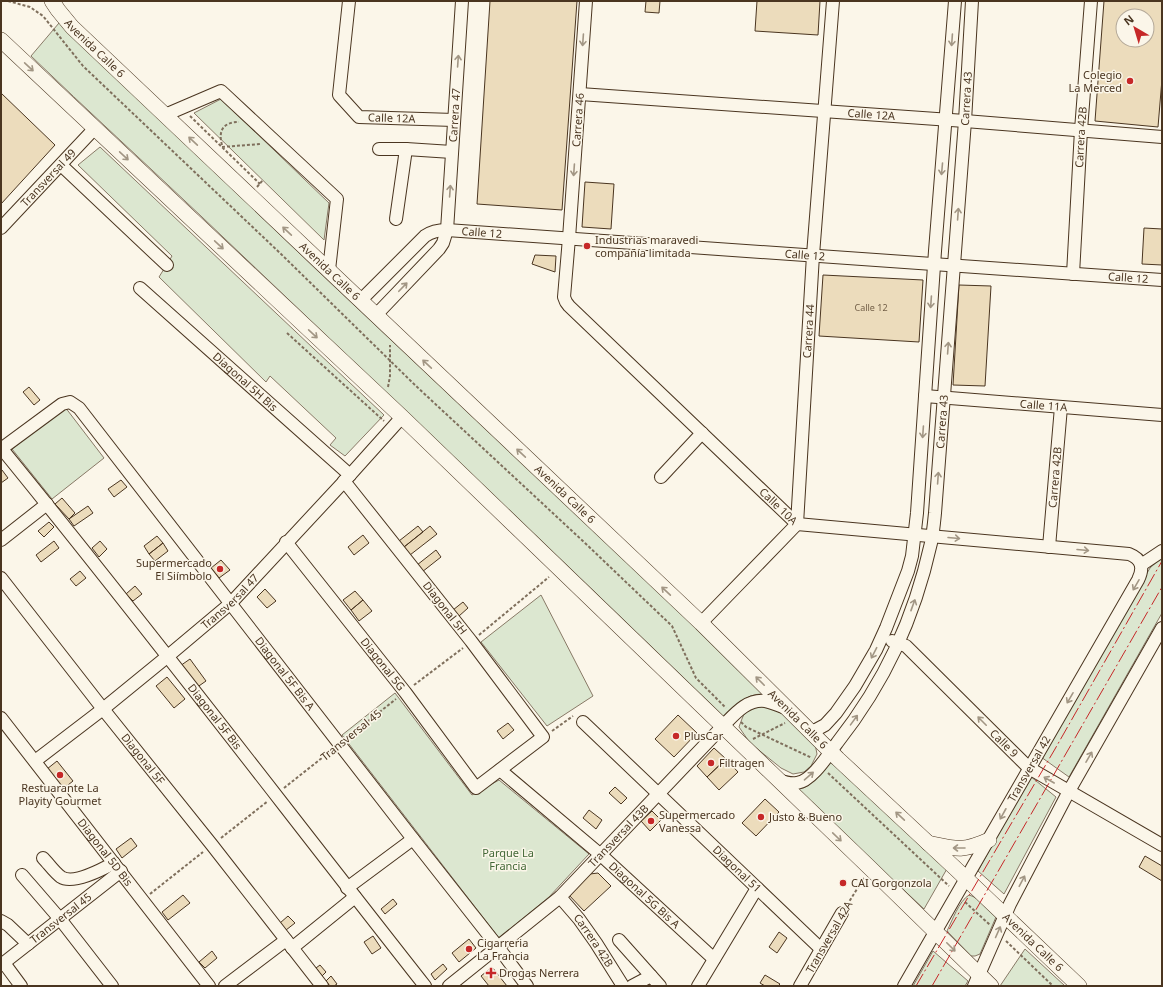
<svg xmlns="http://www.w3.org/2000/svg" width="1163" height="987" font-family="'Noto Sans',sans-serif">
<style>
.green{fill:#dce7d0;stroke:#887966}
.building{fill:#ecdcbc;stroke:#4a3520;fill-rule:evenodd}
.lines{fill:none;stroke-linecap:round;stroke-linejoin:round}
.minor-casing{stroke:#4a3520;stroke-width:14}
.major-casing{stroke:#4a3520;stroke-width:16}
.path{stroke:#7f6f5c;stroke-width:2;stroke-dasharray:3 2;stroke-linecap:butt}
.minor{stroke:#fbf6e9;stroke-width:12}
.major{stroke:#fbf6e9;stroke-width:15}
.power{stroke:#c62828;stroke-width:1;stroke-dasharray:14 3 2 3;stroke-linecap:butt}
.oneway{stroke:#a29684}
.poi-dot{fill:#c62828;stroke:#fbf6e9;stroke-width:1.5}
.labels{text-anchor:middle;stroke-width:3;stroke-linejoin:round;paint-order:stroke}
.number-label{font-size:9px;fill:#725f47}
.street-label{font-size:11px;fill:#4a3520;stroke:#fbf6e9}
.poi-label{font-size:11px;fill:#4a3520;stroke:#fbf6e9;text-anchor:start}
.park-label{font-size:11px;fill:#436837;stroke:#fbf6e9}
</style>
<rect width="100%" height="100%" fill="#fbf6e9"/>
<path class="green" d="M59,23L320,273L699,630L762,694C745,694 736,706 724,717C551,549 376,383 202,217C145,163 87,110 31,56Z
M221,99L329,203L324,240L194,113Z
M100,147L384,415L345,456L330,445L336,438L270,376L266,382L159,277L172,256L78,165Z
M65,407L104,458L52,499L12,449Z
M1162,557V613L1069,777L1041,757L1150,568Z
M541,595L593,696L547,726L481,642Z
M395,693L472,795L499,780L589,854L549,897L499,938L342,735Z
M762,705L775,710L784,715L815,744L817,754L811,766L804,772L793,774L781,768L750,743L739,727C745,710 745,710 762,705Z
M831,761L948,867L924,909L794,787L803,788L809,785Z
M1030,776L1056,797L1004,894L978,871Z
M969,895C980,898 988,909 996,917L980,954L975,956H971L947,931C952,921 959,901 969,895Z
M1025,949L1065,986H1000Z
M933,951L968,981L965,986H913Z"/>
<path class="building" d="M490,1H577L562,210L477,204Z
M646,1H660L659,13L645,12Z
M757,1H820L818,35L755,31Z
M1104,1H1162V79L1158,127L1095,121ZM1123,16H1147V40H1123Z
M1,93L55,145L1,204Z
M585,182L614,184L611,229L582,227Z
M1144,228L1162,229V265L1142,264Z
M535,255L556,256L555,272L532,264Z
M823,275L923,280L919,342L819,336Z
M959,285L991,286L985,386L953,385Z
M29,387L40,400L34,405L23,392Z
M2,470L8,478L1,483V471Z
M121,480L127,487L114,497L108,489Z
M62,498L75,513L69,519L55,504Z
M88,506L93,513L74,526L69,519Z
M49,522L54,527L44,537L38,531Z
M418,526L423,532L404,547L399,541Z
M430,526L437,534L410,555L404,547Z
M363,535L369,543L354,555L348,547Z
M157,536L163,543L149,554L144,546Z
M54,541L59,548L41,562L36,555Z
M100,541L107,549L99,557L92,548Z
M163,543L168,551L155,561L149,554Z
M436,550L441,557L422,572L417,565Z
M221,560L230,570L219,578L211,568Z
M80,571L86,578L76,586L70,579Z
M135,586L142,594L133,601L126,594Z
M265,589L276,601L267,608L257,597Z
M355,591L363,600L351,610L343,600Z
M363,600L372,611L359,621L351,610Z
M463,602L468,608L459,616L453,610Z
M190,659L206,681L196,688L180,666Z
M167,677L185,699L174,708L156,686Z
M678,715L697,733L674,757L655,739Z
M508,723L514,730L503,739L497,731Z
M714,748L726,759L707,777L697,766Z
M726,759L738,772L719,790L707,777Z
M57,761L73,781L63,789L47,769Z
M615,787L627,798L621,804L609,793Z
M765,799L779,812L756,836L742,823Z
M589,810L602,820L596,829L583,818Z
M652,811L661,820L650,831L641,821Z
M131,838L137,846L122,858L116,849Z
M1145,856L1162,866V881L1139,867Z
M598,873L611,886L584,911L568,894L590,874Z
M183,895L190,903L168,920L162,912Z
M393,899L397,904L385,914L381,909Z
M288,916L295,923L286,930L280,923Z
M779,932L787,938L777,953L769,947Z
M373,936L381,948L372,954L364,942Z
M469,939L476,948L459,962L452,953Z
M212,951L217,958L205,968L199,962Z
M443,964L447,969L435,980L431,974Z
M320,965L326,972L322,976L316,968Z
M492,967L507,986H489L481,976Z
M765,975L780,984L778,986H765L760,983Z
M331,976L337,984L334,986H330L326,981Z"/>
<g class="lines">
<defs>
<g id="minor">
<path id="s1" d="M349,1L339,95L359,117L454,120"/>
<path id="s2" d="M586,1L569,238L564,297L566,302L569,306L797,524L1129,554C1142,559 1144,568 1138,580L904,986"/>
<path id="s3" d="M580,94L965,121L1162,137"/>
<path d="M165,115L221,91L337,199L329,270"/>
<path d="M379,149H406L452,152"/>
<path d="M61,165L167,265"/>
<path d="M396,219L406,149"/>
<path id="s4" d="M1,228L95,128"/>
<path id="s5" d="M1073,274L1081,130L1091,1"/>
<path id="s6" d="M140,288L350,475"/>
<path id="s7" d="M360,301L425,236C432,231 438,230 447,230L1162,280"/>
<path id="s8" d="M376,315L439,249L443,243L447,230L462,1"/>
<path id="s9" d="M925,396L1162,415"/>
<path id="s10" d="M1,449L62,404L70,402L79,408L413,839L498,947L527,986"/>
<path id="s11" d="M2,449C146,625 284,807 425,986"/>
<path d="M661,477L702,433"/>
<path d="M1,540L47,504"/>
<path id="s12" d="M286,542L405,692L476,788L543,737L471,641L344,481"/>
<path id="s13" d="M1049,547L1061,407"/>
<path d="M1141,565L1162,551"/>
<path id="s14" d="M1,578L103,709L212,845L322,986"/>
<path id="s15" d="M701,623L797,524L813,255L833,1"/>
<path id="s16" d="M892,641L906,646L1029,768L1162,845"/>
<path id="s17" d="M1,718L209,986"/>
<path id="s18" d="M583,722L821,949"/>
<path d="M812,732L825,725L836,713L855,686L876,650L886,628L908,571L912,556L917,513L935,251L955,1"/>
<path id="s19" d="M35,761L103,709L168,656L231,603L350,475L402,417"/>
<path id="s20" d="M500,770L601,855L714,959"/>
<path id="s21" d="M779,780C784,782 791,784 797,783C812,781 828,755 837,743C885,682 914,619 931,543C933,534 934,523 935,513L965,121L972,1"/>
<path d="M43,858C49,864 54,872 61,877C73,885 103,869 114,863"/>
<path d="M22,875L60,919L112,986"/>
<path d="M347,888L413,839"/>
<path id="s22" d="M560,897L579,919L596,943L623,986"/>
<path d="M1,921L8,925L28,944"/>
<path d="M619,940L660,986"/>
<path d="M292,948L355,897"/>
<path d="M4,963L21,986"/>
<path id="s23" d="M1,965L121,871"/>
<path d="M225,986L286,940"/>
<path id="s24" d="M449,986L560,897L722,727C734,715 746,699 765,701C772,702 779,706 786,708"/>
<path d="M632,986L651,976"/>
<path d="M698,986L757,888"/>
<path d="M800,986L842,913"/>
<path d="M974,986L1010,904L1069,791L1162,628"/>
</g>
<g id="major">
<path id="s25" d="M52,1L58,10L72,27L701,623L838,759L956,869L1079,986"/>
<path d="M1,40L402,417L870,868L991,986"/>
<path d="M928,843C956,849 962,852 989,840"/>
</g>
</defs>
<use href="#minor" class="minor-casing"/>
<use href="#major" class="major-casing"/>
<path class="path" d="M8,1L30,7L43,16L83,66L281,254L416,386L585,543L672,626L696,678L726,708
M190,116L260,184
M222,145C218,131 223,122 239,122
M222,147L261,144
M257,187L263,180
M287,333L384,421
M388,387L390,376V345
M479,635L549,577
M414,685L463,648
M741,722L746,727L812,758
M552,731L573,716
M348,737L396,699
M753,739L785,723
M828,773L949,886
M284,788L332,750
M221,838L268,801
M150,894L203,852
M965,902L990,925
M847,905L864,878
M1006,941L1053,986"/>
<use href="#minor" class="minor"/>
<use href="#major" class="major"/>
<path class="power" d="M916,986L1055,749L1162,561
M932,986L1162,587"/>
</g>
<defs><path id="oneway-shaft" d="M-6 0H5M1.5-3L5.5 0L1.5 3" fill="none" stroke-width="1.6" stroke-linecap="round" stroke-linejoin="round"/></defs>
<g class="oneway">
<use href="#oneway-shaft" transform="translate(583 40) rotate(94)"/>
<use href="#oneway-shaft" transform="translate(952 40) rotate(94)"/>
<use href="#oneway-shaft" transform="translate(458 61) rotate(-86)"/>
<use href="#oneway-shaft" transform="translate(29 67) rotate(43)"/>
<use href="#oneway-shaft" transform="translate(193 141) rotate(-137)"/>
<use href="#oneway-shaft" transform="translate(124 156) rotate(43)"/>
<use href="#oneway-shaft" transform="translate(942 169) rotate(95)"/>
<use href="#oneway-shaft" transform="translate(574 170) rotate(94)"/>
<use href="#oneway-shaft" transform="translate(450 191) rotate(-86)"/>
<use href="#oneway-shaft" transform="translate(958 214) rotate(-86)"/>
<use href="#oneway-shaft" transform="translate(287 231) rotate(-137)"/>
<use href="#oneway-shaft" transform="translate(219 245) rotate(43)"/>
<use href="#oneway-shaft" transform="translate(403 287) rotate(-46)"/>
<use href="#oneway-shaft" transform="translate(931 302) rotate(94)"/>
<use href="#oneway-shaft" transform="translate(313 334) rotate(43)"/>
<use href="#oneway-shaft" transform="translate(948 348) rotate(-86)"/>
<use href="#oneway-shaft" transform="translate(427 364) rotate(-137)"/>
<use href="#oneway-shaft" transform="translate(923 432) rotate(94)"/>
<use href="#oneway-shaft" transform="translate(521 453) rotate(-137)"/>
<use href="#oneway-shaft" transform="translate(938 478) rotate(-86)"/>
<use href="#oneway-shaft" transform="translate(954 538) rotate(5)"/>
<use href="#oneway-shaft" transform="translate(1083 550) rotate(5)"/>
<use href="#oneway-shaft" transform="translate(1136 585) rotate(120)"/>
<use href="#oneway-shaft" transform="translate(666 591) rotate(-137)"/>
<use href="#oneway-shaft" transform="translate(913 605) rotate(-70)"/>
<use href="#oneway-shaft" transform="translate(874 653) rotate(117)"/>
<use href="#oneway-shaft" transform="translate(760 681) rotate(-135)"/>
<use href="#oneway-shaft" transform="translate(1070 698) rotate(120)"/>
<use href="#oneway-shaft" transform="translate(854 720) rotate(-54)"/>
<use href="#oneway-shaft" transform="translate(982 721) rotate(-135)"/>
<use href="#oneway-shaft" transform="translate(1089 757) rotate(-60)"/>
<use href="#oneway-shaft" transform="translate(809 776) rotate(-41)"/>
<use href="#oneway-shaft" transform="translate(1049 780) rotate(-150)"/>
<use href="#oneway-shaft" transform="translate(1003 814) rotate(119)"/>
<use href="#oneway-shaft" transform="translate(900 816) rotate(-137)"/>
<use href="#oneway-shaft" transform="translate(837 837) rotate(44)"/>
<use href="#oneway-shaft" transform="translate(959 848) rotate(-180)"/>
<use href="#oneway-shaft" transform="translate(1022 881) rotate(-62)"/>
<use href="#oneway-shaft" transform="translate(998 932) rotate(-66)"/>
<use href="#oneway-shaft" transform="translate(951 947) rotate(45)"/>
</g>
<g class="poi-dot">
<circle cx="1130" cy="81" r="4"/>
<circle cx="587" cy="246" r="4"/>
<circle cx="220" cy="569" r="4"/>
<circle cx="676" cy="736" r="4"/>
<circle cx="711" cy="763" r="4"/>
<circle cx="60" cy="775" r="4"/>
<circle cx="761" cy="817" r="4"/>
<circle cx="651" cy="821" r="4"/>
<circle cx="843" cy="883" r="4"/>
<circle cx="469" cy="949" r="4"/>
<path d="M489 967h4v4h4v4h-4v4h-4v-4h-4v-4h4z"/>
</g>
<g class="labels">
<g class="number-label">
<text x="871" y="311">Calle 12</text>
</g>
<g class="street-label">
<text dy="4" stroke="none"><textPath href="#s25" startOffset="64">Avenida Calle 6</textPath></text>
<text dy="4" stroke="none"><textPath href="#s21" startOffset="745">Carrera 43</textPath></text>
<text dy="4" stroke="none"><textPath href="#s8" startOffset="227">Carrera 47</textPath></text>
<text dy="4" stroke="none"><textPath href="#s3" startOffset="292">Calle 12A</textPath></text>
<text dy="4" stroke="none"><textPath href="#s1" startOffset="157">Calle 12A</textPath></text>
<text transform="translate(578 120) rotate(-86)" y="4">Carrera 46</text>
<text dy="4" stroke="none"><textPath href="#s5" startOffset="137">Carrera 42B</textPath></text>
<text dy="4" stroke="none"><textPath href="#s4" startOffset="69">Transversal 49</textPath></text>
<text dy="4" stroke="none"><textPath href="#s7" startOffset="150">Calle 12</textPath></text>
<text dy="4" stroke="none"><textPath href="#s7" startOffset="474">Calle 12</textPath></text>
<text dy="4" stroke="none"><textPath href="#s25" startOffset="388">Avenida Calle 6</textPath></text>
<text dy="4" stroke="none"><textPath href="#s7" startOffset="798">Calle 12</textPath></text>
<text dy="4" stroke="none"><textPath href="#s15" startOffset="331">Carrera 44</textPath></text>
<text dy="4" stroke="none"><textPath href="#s6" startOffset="141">Diagonal 5H Bis</textPath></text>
<text dy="4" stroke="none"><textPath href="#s9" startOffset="119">Calle 11A</textPath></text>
<text dy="4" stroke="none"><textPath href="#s21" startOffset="421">Carrera 43</textPath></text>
<text dy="4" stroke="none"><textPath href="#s13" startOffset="70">Carrera 42B</textPath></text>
<text dy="4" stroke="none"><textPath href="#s25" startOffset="712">Avenida Calle 6</textPath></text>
<text dy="4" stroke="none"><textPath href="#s2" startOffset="597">Calle 10A</textPath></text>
<text dy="4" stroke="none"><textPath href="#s19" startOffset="252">Transversal 47</textPath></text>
<text transform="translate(445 608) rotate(52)" y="4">Diagonal 5H</text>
<text dy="4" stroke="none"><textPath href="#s12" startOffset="156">Diagonal 5G</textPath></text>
<text dy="4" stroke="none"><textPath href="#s10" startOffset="431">Diagonal 5F Bis A</textPath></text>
<text dy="4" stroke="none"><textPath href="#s11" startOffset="342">Diagonal 5F Bis</textPath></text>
<text dy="4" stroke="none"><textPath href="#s25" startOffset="1036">Avenida Calle 6</textPath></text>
<text transform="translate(351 735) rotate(-39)" y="4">Transversal 45</text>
<text dy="4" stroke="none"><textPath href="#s16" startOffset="153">Calle 9</textPath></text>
<text dy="4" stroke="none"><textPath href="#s14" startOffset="230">Diagonal 5F</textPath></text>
<text transform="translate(1029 769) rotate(-60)" y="4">Transversal 42</text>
<text dy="4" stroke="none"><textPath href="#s24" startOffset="227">Transversal 43B</textPath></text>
<text dy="4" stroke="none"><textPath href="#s17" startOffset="170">Diagonal 5D Bis</textPath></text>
<text dy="4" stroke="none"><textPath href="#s18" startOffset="213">Diagonal 51</textPath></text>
<text dy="4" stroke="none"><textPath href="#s20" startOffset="191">Diagonal 5G Bis A</textPath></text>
<text dy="4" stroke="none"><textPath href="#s23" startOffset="76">Transversal 45</textPath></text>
<text transform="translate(829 937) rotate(-60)" y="4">Transversal 42A</text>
<text dy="4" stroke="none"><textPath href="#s22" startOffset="55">Carrera 42B</textPath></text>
<text dy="4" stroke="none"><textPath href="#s25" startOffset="1360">Avenida Calle 6</textPath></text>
</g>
<g class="poi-label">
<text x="1122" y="79" text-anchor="end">Colegio<tspan x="1122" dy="13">La Merced</tspan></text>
<text x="595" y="244">Industrias maravedi<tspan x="595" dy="13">compañía limitada</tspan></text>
<text x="212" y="567" text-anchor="end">Supermercado<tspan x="212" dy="13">El Siímbolo</tspan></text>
<text x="684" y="740">PlusCar</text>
<text x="719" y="767">Filtragen</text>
<text x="60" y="792" text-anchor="middle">Restuarante La<tspan x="60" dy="13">Playity Gourmet</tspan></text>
<text x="659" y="819">Supermercado<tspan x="659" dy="13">Vanessa</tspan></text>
<text x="769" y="821">Justo &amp; Bueno</text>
<text x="851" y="887">CAI Gorgonzola</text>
<text x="477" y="947">Cigarreria<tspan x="477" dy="13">La Francia</tspan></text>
<text x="499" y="977">Drogas Nerrera</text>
</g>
<g class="park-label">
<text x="508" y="857">Parque La<tspan x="508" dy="13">Francia</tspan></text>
</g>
</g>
<rect width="1163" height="987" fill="none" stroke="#4a3520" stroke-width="4"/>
<g transform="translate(1135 28) rotate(322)"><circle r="19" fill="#fbf6e9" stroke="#b4a999"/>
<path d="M0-3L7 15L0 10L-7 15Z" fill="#c62828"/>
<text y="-6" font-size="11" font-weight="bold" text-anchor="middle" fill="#4a3520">N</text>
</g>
</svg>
